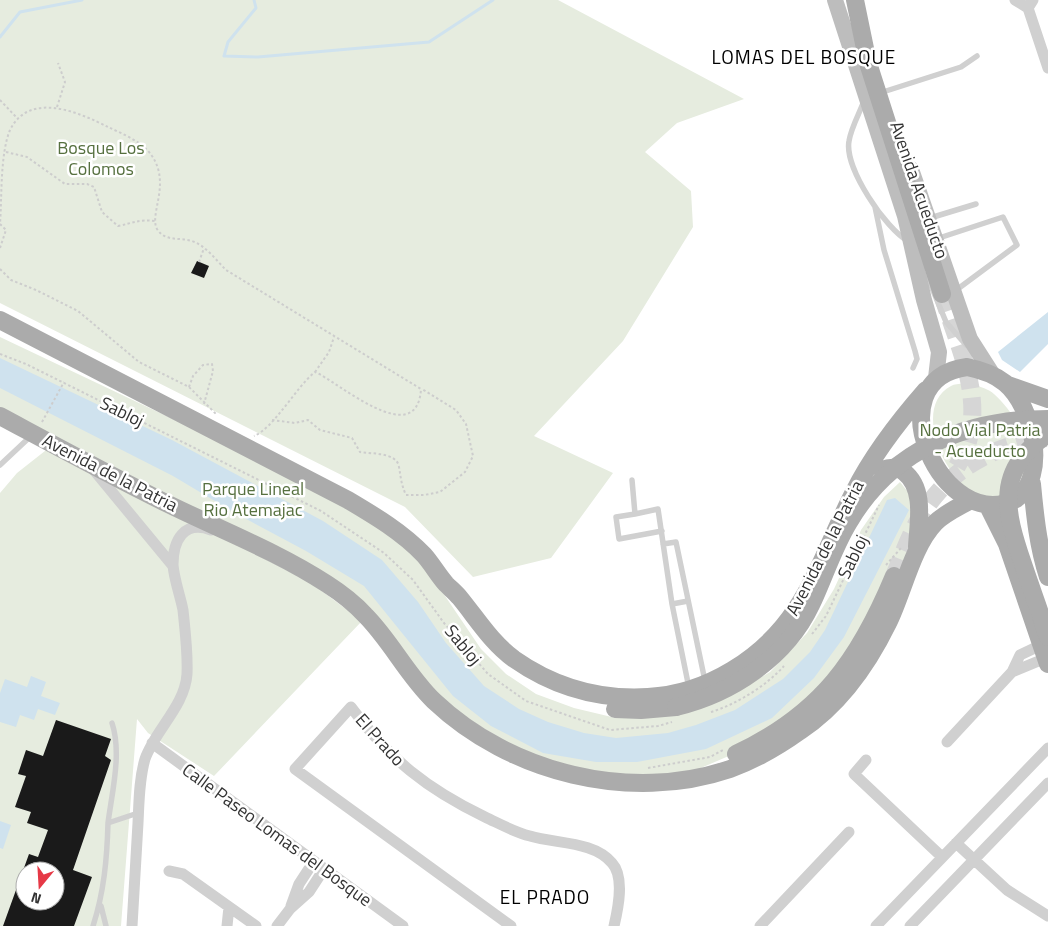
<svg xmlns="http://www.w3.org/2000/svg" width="1048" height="926" font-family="'Titillium Web',sans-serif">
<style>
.green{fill:#e6ecdf;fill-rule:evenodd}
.water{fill:#cfe2ee}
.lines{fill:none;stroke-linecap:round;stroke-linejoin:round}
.stream{stroke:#cfe2ee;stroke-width:3}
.building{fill:#1a1a1a;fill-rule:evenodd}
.primary-tunnel{stroke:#d6d6d6;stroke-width:18;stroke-dasharray:18 9;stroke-linecap:butt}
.path{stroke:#cdcdcd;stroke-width:2;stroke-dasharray:2.5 2.5;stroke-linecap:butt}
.lane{stroke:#d0d0d0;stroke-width:5.5}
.street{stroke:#d0d0d0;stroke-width:11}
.secondary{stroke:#bdbdbd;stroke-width:16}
.primary{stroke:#ababab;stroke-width:18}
.primary-bridge{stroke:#ababab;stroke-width:18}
.labels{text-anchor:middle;stroke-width:5;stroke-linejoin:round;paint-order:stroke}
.park-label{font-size:18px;fill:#56703f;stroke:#fff}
.street-label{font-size:18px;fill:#333;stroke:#fff}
.neighbourhood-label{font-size:19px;letter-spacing:1px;fill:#000;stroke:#fff}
</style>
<rect width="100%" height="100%" fill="#fff"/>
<path class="green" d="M0,0H558L744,99L677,123L645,152L691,191L693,227L623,341L534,436L613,473L551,558L473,577L405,507L0,303Z
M0,337L301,480L378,525L422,562L481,649L506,674L536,694L574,708L616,718L731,695L770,672L807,633L834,589L861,530L884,497L900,482L912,497L911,547L900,580L851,651L808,702L738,752L673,780L548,767L437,700L361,605L0,414Z
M973,384C980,387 989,389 994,394C1022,419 1044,468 1006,494C1002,496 999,496 995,496C991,496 986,498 983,497C947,488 910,407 951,386C956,383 967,384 973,384Z
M50,447L311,583L362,621L214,776L148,733L137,719L121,926H0V493L17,473ZM25,871H55V901H25Z"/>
<path class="water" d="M1048,312V344L1020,372L1002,360L998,352Z
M0,358L172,440L323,521L382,560L418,602L446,643L484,686L519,709L548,722L584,733L616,738L668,733L696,725L735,710L783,679L810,652L825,630L887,500L895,498L909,510L844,637L814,678L772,718L706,749L637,762H596L543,753L491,726L453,696L364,586L306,551L235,513L173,476L0,388Z
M31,676L46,682L41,696L60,703L55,715L38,709L34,720L20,715L16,727L0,722V693L5,679L27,687Z
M0,821L11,825L3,849L0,848Z"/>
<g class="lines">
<path class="stream" d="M254,0L256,8L228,42L224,56L258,57L429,42L493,0
M0,37L20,12L82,0"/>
</g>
<path class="building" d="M197,261L209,266L204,278L191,273Z
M56,720L111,739L105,756L111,760L73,870L92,877L74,926H3L29,854L38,857L48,830L27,823L31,812L15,807L26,776L18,774L26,750L43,756ZM25,871H55V901H25Z"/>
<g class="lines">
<path class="primary-tunnel" d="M942,294C961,355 994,415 952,474
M894,576C902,557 909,537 919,519C946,471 992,445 1046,438"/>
<path class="path" d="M0,100L18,119
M57,107L65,82L58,63
M6,152L27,157L65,184H87L94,187L102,212L118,226C133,223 139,219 155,221
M0,248L6,230L0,224C2,197 0,154 10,130C30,90 80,113 108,127C123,134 143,142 152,156C171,184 149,214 157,229C165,242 179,237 192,241C205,245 216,260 226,270L421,389C417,452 337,381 315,372C296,387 274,428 254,436
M199,262L204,248
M0,269L11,280L36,290L78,311L139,362L189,387L217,415
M0,354L26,364L321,511L384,553L413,580L444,623L488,674L526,701L610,730L658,726L672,722
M315,372L329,352L334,337
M189,387L193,376L203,365L212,364L213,371L204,404
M272,420L295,423L308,420L320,430L352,438L360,452C371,454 397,452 399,467C401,478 401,484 406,495H424L440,492L465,472L473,456L466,424L456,410L422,389
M42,422L64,382
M886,565L901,548
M812,634L826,616L879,505
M711,712C737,704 766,686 784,666
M648,768L710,757L723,750"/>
<path class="lane" d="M886,91L961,67L977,56
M864,101C859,114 851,128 849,141C844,168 886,229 908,241
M875,207L884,250L915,351L917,359L913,368
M930,218L976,204
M936,239L1003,217L1017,245L955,291
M927,276L946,322L966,345
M0,465L32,435
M632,480L635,514L658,509L672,604L689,688
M635,514L616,517L619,539L662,531
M663,544L676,542L705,681
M672,604L688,601
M108,823C112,792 122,753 112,723
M101,906L106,926
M93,926C104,892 107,859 108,823L138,813"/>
<path class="street" d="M1015,0L1028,8
M1033,0L1028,8L1048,68
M93,469L173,566
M1012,672L1046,658
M947,742L1012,672L1020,655L1041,645
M152,743L403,926
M866,760L854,774L942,857
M956,843L1007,890L1048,916
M169,871L183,874L256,926
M291,906L299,884L314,861
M132,926C134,892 136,858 138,823C139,803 139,779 145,759C155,730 185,706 187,674C188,653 185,630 183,610C180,595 174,579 173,565C173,540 184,520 211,530
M227,926L229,907
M277,926L290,909L309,892L324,869
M511,926L295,769L351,707C389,759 427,789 485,817C500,824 514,832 530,836C556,844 594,841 612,863C625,877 618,909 614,926
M760,926L849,832
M876,926L1048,748
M910,926L1048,783"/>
<path class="secondary" d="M835,0L905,216L924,300L939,352L936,378
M911,169L970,339L993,375"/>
<path class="primary" d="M855,0L868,63L942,294
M0,320L348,500C375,516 402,532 424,555C432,564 438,575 446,584C451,589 456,593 460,598C478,620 491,642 514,659C554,687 599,700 648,697C707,694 764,658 796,609C820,573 834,530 854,492C873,454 898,422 926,390
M967,367C982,370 994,374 1005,383C1034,407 1048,477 1016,499C943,537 872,379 967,367Z
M1008,385L1048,399
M0,416C56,446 111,476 168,504C221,530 278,552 327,584C341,593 354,603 365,615C391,641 407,675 434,701C510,773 630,803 730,769C755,760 779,746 800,731C839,705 868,664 888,623C903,593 912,547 935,523C945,513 959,507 971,500
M882,470C890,467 897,466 904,472C926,489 918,524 917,547
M1032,484C1035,516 1038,546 1048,577
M988,506L1007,544L1048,664
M615,709L641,710L676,707
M736,754C821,714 859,660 894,576"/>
<path class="primary-bridge" d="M1048,434C994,470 1005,511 1023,564C1031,588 1040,612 1048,637
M676,707C731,694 786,658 811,605C824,578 833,548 849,522C892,449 966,419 1048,419"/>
</g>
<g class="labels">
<g class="park-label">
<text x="101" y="154">Bosque Los<tspan x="101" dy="21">Colomos</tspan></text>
<text x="980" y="436">Nodo Vial Patria<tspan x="980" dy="21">- Acueducto</tspan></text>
<text x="253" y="495">Parque Lineal<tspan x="253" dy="21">Rio Atemajac</tspan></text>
</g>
<g class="street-label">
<text transform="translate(919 190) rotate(71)" y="6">Avenida Acueducto</text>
<text transform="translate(122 412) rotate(26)" y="6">Sabloj</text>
<text transform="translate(110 473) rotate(27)" y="6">Avenida de la Patria</text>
<text transform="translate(825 548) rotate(-63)" y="6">Avenida de la Patria</text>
<text transform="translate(853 557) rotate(-64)" y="6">Sabloj</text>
<text transform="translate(463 645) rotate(50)" y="6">Sabloj</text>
<text transform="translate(380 740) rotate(48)" y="6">El Prado</text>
<text transform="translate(277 835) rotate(36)" y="6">Calle Paseo Lomas del Bosque</text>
</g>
<g class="neighbourhood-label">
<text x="804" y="64">LOMAS DEL BOSQUE</text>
<text x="545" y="904">EL PRADO</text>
</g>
</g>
<g transform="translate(40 886) rotate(198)"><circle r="24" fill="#ffffff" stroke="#adadad"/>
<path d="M0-4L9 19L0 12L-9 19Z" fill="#e63946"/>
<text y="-8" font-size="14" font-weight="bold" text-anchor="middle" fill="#333333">N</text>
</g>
</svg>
